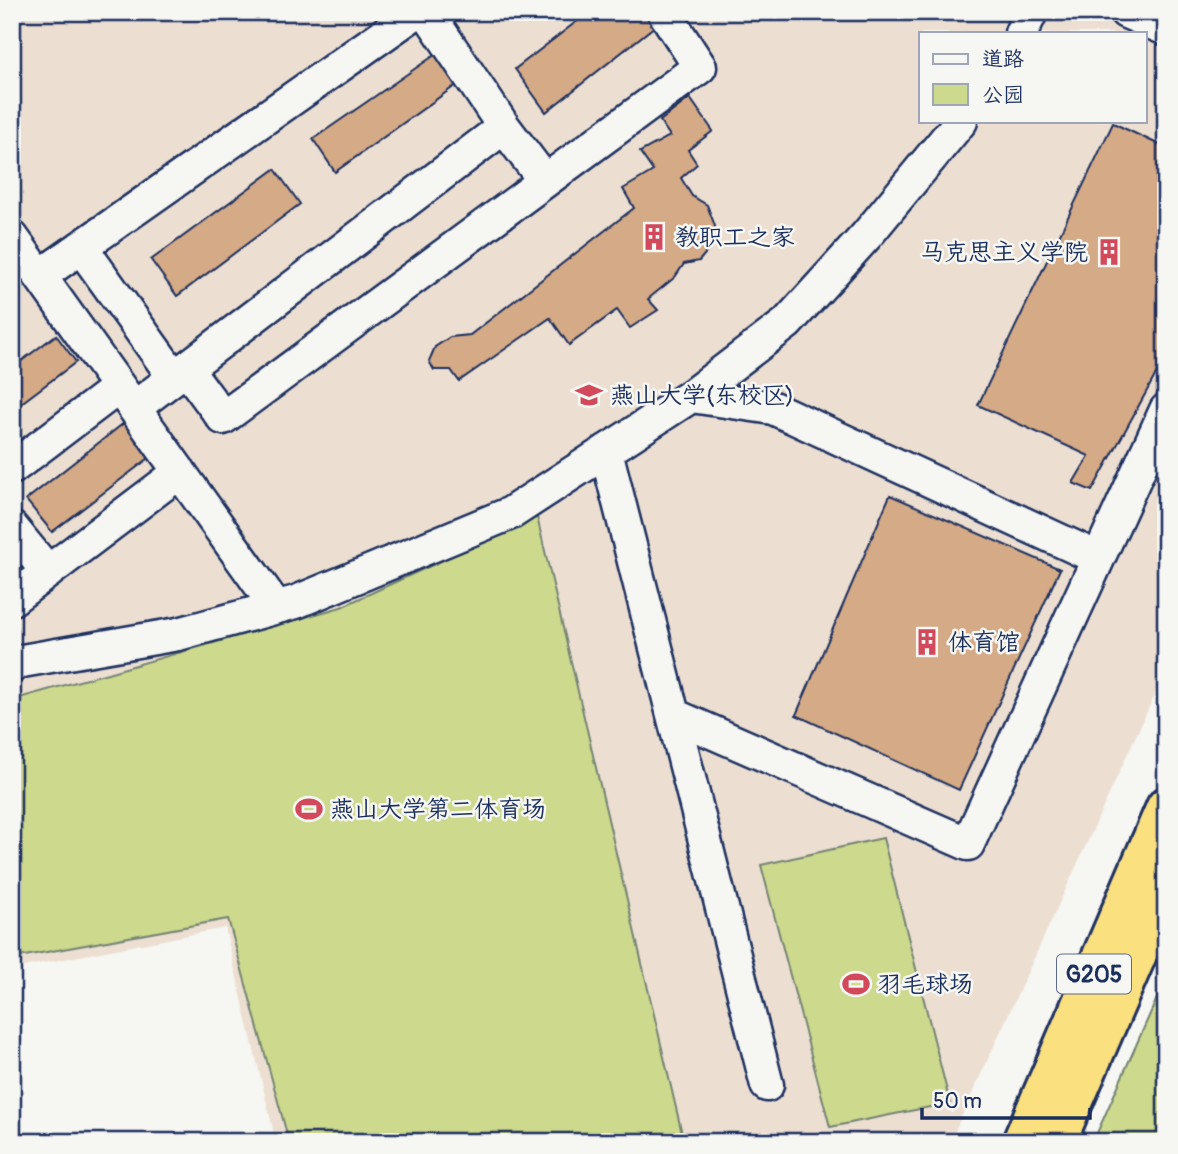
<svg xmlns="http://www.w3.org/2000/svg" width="1178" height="1154" font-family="Pangolin,'LXGW WenKai TC',sans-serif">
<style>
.built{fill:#ecdfd2;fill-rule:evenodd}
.green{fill:#cdd98c;stroke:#748475;stroke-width:2}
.building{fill:#d5aa86;stroke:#1b2f5e;stroke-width:2}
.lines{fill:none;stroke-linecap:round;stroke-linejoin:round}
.minor-casing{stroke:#1b2f5e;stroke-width:37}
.highway-casing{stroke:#1b2f5e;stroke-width:44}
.minor{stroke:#f6f6f2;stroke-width:32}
.highway{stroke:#fbe080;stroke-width:38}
.labels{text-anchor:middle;stroke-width:5;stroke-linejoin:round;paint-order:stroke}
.shield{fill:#f6f6f2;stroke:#5d6b8a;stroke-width:2}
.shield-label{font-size:23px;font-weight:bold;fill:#1b2f5e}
.poi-label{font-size:24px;fill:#1b2f5e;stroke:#f6f6f2;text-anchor:start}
</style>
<rect width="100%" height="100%" fill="#f6f6f2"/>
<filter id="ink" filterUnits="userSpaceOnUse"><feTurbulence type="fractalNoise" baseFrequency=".0143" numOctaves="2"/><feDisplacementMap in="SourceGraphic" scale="14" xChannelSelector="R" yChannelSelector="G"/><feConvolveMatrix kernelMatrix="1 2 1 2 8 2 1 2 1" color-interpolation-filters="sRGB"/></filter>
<g filter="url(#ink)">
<path class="built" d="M12,12H1166V670L950,1142H276L225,928L12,969ZM921,33H1145V121H921Z"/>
<path class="green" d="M537,517L684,1142H293L288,1138L228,919L19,957L12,918V700L341,607Z
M883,838L950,1103L830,1127L761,865Z
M1166,978V1142H1093Z"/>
<path class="building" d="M589,12H652L660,22L546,112L515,69Z
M442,50L466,78L335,172L313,139Z
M690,98L713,131L688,150L697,164L681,178L692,196L707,205L715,226L710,248L699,261L684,264L675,277L648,299L658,310L630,328L617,310L569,345L550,318L459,381L451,370H434L429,361L435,347L450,337L470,335L634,208L623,189L653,171L640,152L670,136L660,121Z
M1113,123L1166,148V356L1092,491L1073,483L1089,456L978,405Z
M275,169L300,204L177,296L151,260Z
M56,335L76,362L12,410V368Z
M129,419L153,455L52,532L26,500Z
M890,495L1060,569L959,790L796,715Z"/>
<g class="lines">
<defs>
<path id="minor" d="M427,12L504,127
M1126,12L1166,29
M1021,33L1031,12
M12,237L276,607
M81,247L174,377
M40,276L416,12
M186,368L223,418L700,67L664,12
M691,396L773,408L1098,558
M134,408L504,127L545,181
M606,451L767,1085
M12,468L119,387
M12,528L48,572
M12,599L180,472
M12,666L22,661L178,634L296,602L511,513L691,396L787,323L866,236L961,121
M673,715L968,844L1166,410"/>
<path id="highway" d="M1022,1142L1166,807
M1056,1142L1166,887"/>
</defs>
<use href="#minor" class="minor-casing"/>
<use href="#highway" class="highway-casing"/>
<use href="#minor" class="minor"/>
<use href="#highway" class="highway"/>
</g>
</g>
<defs>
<symbol id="building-bare" viewBox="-9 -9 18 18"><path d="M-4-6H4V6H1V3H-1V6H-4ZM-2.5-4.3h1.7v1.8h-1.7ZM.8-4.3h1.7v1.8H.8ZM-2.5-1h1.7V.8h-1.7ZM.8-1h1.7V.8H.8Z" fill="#d1495b" stroke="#f6f6f2" stroke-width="2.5" paint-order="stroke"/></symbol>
<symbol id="university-bare" viewBox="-9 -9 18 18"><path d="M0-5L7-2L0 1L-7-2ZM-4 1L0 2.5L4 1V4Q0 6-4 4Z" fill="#d1495b" stroke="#f6f6f2" stroke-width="2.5" paint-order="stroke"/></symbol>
<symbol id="stadium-bare" viewBox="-9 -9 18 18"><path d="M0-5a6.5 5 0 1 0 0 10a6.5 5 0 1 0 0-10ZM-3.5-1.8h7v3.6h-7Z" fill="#d1495b" stroke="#f6f6f2" stroke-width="2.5" paint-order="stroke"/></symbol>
</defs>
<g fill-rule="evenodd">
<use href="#building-bare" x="635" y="218" width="38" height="38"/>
<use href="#building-bare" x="1090" y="233" width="38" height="38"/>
<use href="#university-bare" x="570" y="376" width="38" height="38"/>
<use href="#building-bare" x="908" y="623" width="38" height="38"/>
<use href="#stadium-bare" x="290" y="790" width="38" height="38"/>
<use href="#stadium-bare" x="837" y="965" width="38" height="38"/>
</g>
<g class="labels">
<rect class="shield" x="1057" y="954.5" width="74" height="39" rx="5"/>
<g class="shield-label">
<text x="1094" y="982">G205</text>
</g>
<g class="poi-label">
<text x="675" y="245">教职工之家</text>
<text x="1088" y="260" text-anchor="end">马克思主义学院</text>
<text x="610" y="403">燕山大学(东校区)</text>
<text x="948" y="650">体育馆</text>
<text x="330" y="817">燕山大学第二体育场</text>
<text x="877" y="992">羽毛球场</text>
</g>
</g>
<rect width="1178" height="1154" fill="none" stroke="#f6f6f2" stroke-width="42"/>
<rect x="21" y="21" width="1136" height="1112" fill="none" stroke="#1b2f5e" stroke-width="2.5" filter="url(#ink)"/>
<rect x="919" y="32" width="228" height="91" fill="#f6f6f2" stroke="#9ea6b7" stroke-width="2"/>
<rect x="933" y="54" width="35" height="10" fill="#f6f6f2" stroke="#9ea6b7" stroke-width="2"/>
<text x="982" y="66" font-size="21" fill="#1b2f5e">道路</text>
<rect x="933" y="84" width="35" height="21" fill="#cdd98c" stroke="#9ea6b7" stroke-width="2"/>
<text x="982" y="102" font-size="21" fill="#1b2f5e">公园</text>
<path d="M922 1108v10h168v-10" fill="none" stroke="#1b2f5e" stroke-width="3.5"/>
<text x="933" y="1108" font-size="21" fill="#1b2f5e" stroke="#f6f6f2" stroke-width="5" paint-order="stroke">50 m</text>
</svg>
